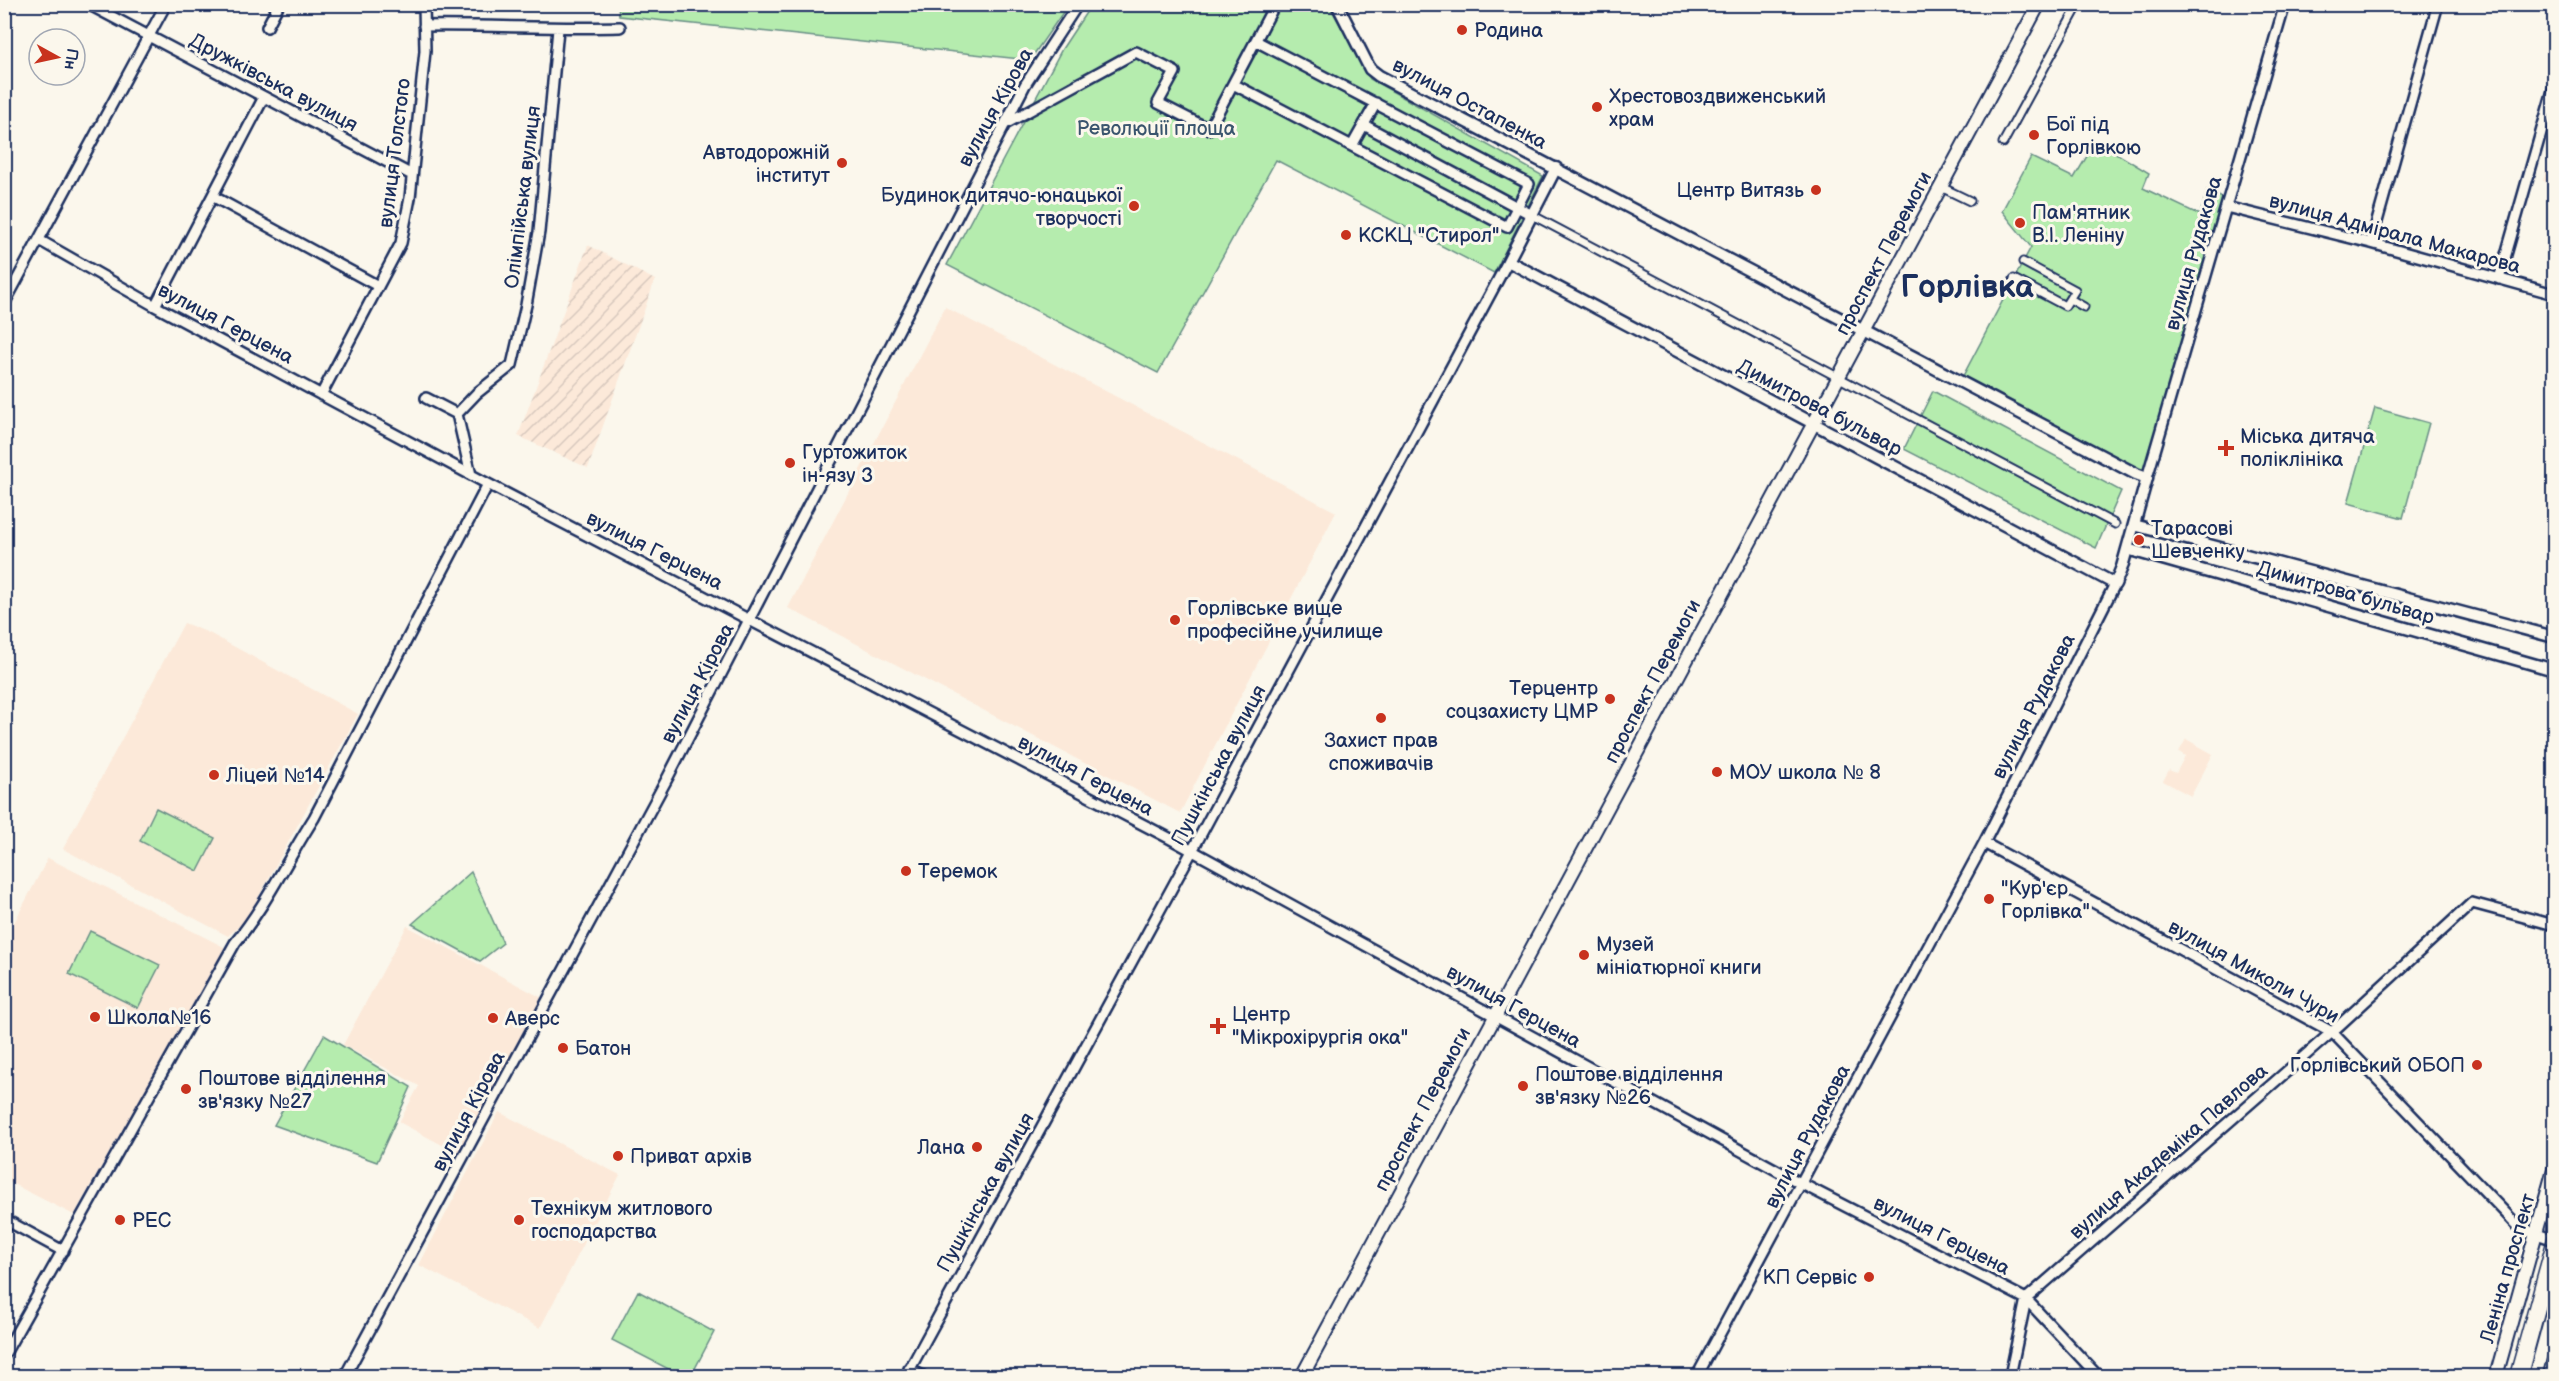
<svg xmlns="http://www.w3.org/2000/svg" width="2559" height="1381" font-family="'Balsamiq Sans',sans-serif">
<style>
.built{fill:#fce9d9}
.industrial{fill:url(#industrial-furrows)}
.park{fill:#b5ecae;stroke:#688e86;stroke-width:1.5}
.lines{fill:none;stroke-linecap:round;stroke-linejoin:round}
.pedestrian-casing{stroke:#1b2f5e;stroke-width:11}
.minor-casing{stroke:#1b2f5e;stroke-width:14}
.tertiary-casing{stroke:#1b2f5e;stroke-width:15}
.secondary-casing{stroke:#1b2f5e;stroke-width:16}
.pedestrian{stroke:#fbf7ec;stroke-width:7}
.minor{stroke:#fbf7ec;stroke-width:9}
.tertiary{stroke:#fbf7ec;stroke-width:10}
.secondary{stroke:#fbf7ec;stroke-width:12}
.tram{stroke:#1b2f5e;stroke-width:1.5}
.poi-dot{fill:#c8321e;stroke:#fbf7ec;stroke-width:2}
.labels{text-anchor:middle;stroke-width:6;stroke-linejoin:round;paint-order:stroke}
.poi-label{font-size:20px;fill:#1b2f5e;stroke:#fbf7ec;text-anchor:start}
.street-label{font-size:20px;fill:#1b2f5e;stroke:#fbf7ec}
.park-label{font-size:20px;fill:#3a556e;stroke:#fbf7ec}
.town-label{font-size:32px;font-weight:bold;fill:#1b2f5e;stroke:#fbf7ec}
</style>
<defs>
<pattern id="industrial-furrows" width="10" height="10" patternUnits="userSpaceOnUse" patternTransform="scale(1.5)"><rect width="10" height="10" fill="#fce9d9"/><path d="M-1 1l2-2M0 10L10 0M9 11l2-2" fill="none" stroke="#d7c8bd"/></pattern>
</defs>
<rect width="100%" height="100%" fill="#fbf7ec"/>
<filter id="ink" filterUnits="userSpaceOnUse"><feTurbulence type="fractalNoise" baseFrequency=".0167" numOctaves="2"/><feDisplacementMap in="SourceGraphic" scale="12" xChannelSelector="R" yChannelSelector="G"/><feConvolveMatrix kernelMatrix="1 2 1 2 8 2 1 2 1" color-interpolation-filters="sRGB"/></filter>
<g filter="url(#ink)">
<path class="built" d="M2554,143V184L2543,181Z
M945,307L1336,512L1180,813L788,608Z
M184,623L209,633L358,714L246,920L228,936L63,849Z
M2186,739L2213,754L2191,796L2163,781L2169,770L2176,773L2185,756L2179,752Z
M48,858L226,948L74,1215L5,1180L4,942Z
M407,926L544,999L461,1155L399,1122L419,1086L343,1045Z
M499,1112L620,1175L540,1328L419,1265Z"/>
<path class="industrial" d="M588,245L655,280L588,468L518,436Z"/>
<path class="park" d="M618,5V4L1068,5L1030,60L619,16Z
M1091,5H1329L1370,79L1543,176L1494,273L1276,160L1158,373L947,265L1062,49Z
M2096,141L2149,173L2143,188L2200,215L2207,190L2230,202L2151,476L1963,376L2031,247L2002,211L2031,157L2074,178Z
M1933,391L2121,491L2096,548L1904,449Z
M2375,408L2429,423L2403,518L2348,503Z
M156,808L215,838L198,871L140,841Z
M471,872L503,943L480,961L412,924Z
M90,931L160,965L138,1008L69,974Z
M324,1035L411,1087L377,1162L274,1125Z
M638,1291L714,1332L691,1376H682L612,1340Z"/>
<g class="lines">
<defs>
<path id="pedestrian" d="M2003,143L2079,4
M1941,187L1970,201
M1532,215L2115,524
M2014,279L2065,306L2075,290L2023,262
M2070,299L2084,307"/>
<path id="minor" d="M88,4L412,175
M424,26C490,25 555,29 620,27
M267,27L279,4
M1233,84L1507,227L1529,184L1256,41
M1005,124L1136,52L1175,72L1158,103L1209,129L1275,4
M1364,125L1532,215
M1353,144L1376,103
M214,197L378,286
M2226,207L2371,243L2554,294
M39,240L155,306L488,484L1169,838L1802,1184L2026,1299L2098,1376
M2371,243L2438,4
M2499,279L2554,87
M4,304L166,4
M155,306L264,97
M321,395L401,243L410,198L425,51L424,4
M426,398L457,414L471,475
M457,414L477,393L512,365L526,305L539,232L558,29
M2147,478L2285,4
M1984,843L2332,1032L2520,1228L2554,1240
M4,1219L63,1251
M4,1355L235,943C266,905 287,860 314,818L488,484
M909,1369L923,1376
M345,1376L668,777L1025,85L1078,4
M906,1376L1192,851L1508,261
M1697,1376L1984,843L2115,584
M2010,1376L2026,1299L2332,1032L2472,903L2554,925"/>
<path id="tertiary" d="M1337,4L1370,69L1379,76L2136,474L2147,478L2122,567L2115,584L1508,261L1556,168
M2134,525L2554,637
M2127,549L2554,670"/>
<path id="secondary" d="M1302,1376L2039,4
M2496,1376L2554,1169
M2535,1376L2554,1306"/>
</defs>
<use href="#pedestrian" class="pedestrian-casing"/>
<use href="#minor" class="minor-casing"/>
<use href="#tertiary" class="tertiary-casing"/>
<use href="#secondary" class="secondary-casing"/>
<use href="#pedestrian" class="pedestrian"/>
<use href="#minor" class="minor"/>
<use href="#tertiary" class="tertiary"/>
<use href="#secondary" class="secondary"/>
<path class="tram" d="M2509,1376L2554,1214"/>
</g>
</g>
<g class="poi-dot">
<circle cx="1462" cy="30" r="6"/>
<circle cx="1597" cy="107" r="6"/>
<circle cx="2034" cy="135" r="6"/>
<circle cx="842" cy="163" r="6"/>
<circle cx="1816" cy="190" r="6"/>
<circle cx="1134" cy="206" r="6"/>
<circle cx="2020" cy="223" r="6"/>
<circle cx="1346" cy="235" r="6"/>
<path d="M2223 439h6v6h6v6h-6v6h-6v-6h-6v-6h6z"/>
<circle cx="790" cy="463" r="6"/>
<circle cx="2139" cy="540" r="6"/>
<circle cx="1175" cy="620" r="6"/>
<circle cx="1610" cy="699" r="6"/>
<circle cx="1381" cy="718" r="6"/>
<circle cx="1717" cy="772" r="6"/>
<circle cx="214" cy="775" r="6"/>
<circle cx="906" cy="871" r="6"/>
<circle cx="1989" cy="899" r="6"/>
<circle cx="1584" cy="955" r="6"/>
<circle cx="95" cy="1017" r="6"/>
<circle cx="493" cy="1018" r="6"/>
<path d="M1215 1017h6v6h6v6h-6v6h-6v-6h-6v-6h6z"/>
<circle cx="563" cy="1048" r="6"/>
<circle cx="2477" cy="1065" r="6"/>
<circle cx="1523" cy="1086" r="6"/>
<circle cx="186" cy="1089" r="6"/>
<circle cx="977" cy="1147" r="6"/>
<circle cx="618" cy="1156" r="6"/>
<circle cx="120" cy="1220" r="6"/>
<circle cx="519" cy="1220" r="6"/>
<circle cx="1869" cy="1277" r="6"/>
</g>
<g class="labels">
<g class="poi-label">
<text x="1474" y="37">Родина</text>
<text x="1609" y="103">Хрестовоздвиженський<tspan x="1609" dy="23">храм</tspan></text>
<text x="2046" y="131">Бої під<tspan x="2046" dy="23">Горлівкою</tspan></text>
<text x="830" y="159" text-anchor="end">Автодорожній<tspan x="830" dy="23">інститут</tspan></text>
<text x="1804" y="197" text-anchor="end">Центр Витязь</text>
<text x="1122" y="202" text-anchor="end">Будинок дитячо-юнацької<tspan x="1122" dy="23">творчості</tspan></text>
<text x="2032" y="219">Пам'ятник<tspan x="2032" dy="23">В.І. Леніну</tspan></text>
<text x="1358" y="242">КСКЦ "Стирол"</text>
<text x="2240" y="443">Міська дитяча<tspan x="2240" dy="23">поліклініка</tspan></text>
<text x="802" y="459">Гуртожиток<tspan x="802" dy="23">ін-язу 3</tspan></text>
<text x="2151" y="535">Тарасові<tspan x="2151" dy="23">Шевченку</tspan></text>
<text x="1187" y="615">Горлівське вище<tspan x="1187" dy="23">професійне училище</tspan></text>
<text x="1598" y="695" text-anchor="end">Терцентр<tspan x="1598" dy="23">соцзахисту ЦМР</tspan></text>
<text x="1381" y="747" text-anchor="middle">Захист прав<tspan x="1381" dy="23">споживачів</tspan></text>
<text x="1729" y="779">МОУ школа № 8</text>
<text x="226" y="782">Ліцей №14</text>
<text x="918" y="878">Теремок</text>
<text x="2001" y="895">"Кур'єр<tspan x="2001" dy="23">Горлівка"</tspan></text>
<text x="1596" y="951">Музей<tspan x="1596" dy="23">мініатюрної книги</tspan></text>
<text x="1232" y="1021">Центр<tspan x="1232" dy="23">"Мікрохірургія ока"</tspan></text>
<text x="107" y="1024">Школа№16</text>
<text x="505" y="1025">Аверс</text>
<text x="575" y="1055">Батон</text>
<text x="2465" y="1072" text-anchor="end">Горлівський ОБОП</text>
<text x="1535" y="1081">Поштове відділення<tspan x="1535" dy="23">зв'язку №26</tspan></text>
<text x="198" y="1085">Поштове відділення<tspan x="198" dy="23">зв'язку №27</tspan></text>
<text x="965" y="1154" text-anchor="end">Лана</text>
<text x="630" y="1163">Приват архів</text>
<text x="531" y="1215">Технікум житлового<tspan x="531" dy="23">господарства</tspan></text>
<text x="132" y="1227">РЕС</text>
<text x="1857" y="1284" text-anchor="end">КП Сервіс</text>
</g>
<g class="street-label">
<text transform="translate(274 82) rotate(28)" y="7">Дружківська вулиця</text>
<text transform="translate(1470 103) rotate(28)" y="7">вулиця Остапенка</text>
<text transform="translate(995 107) rotate(-61)" y="7">вулиця Кірова</text>
<text transform="translate(394 153) rotate(-83)" y="7">вулиця Толстого</text>
<text transform="translate(522 197) rotate(-83)" y="7">Олімпійська вулиця</text>
<text transform="translate(2395 233) rotate(15)" y="7">вулиця Адмірала Макарова</text>
<text transform="translate(1883 253) rotate(-62)" y="7">проспект Перемоги</text>
<text transform="translate(2193 253) rotate(-74)" y="7">вулиця Рудакова</text>
<text transform="translate(226 323) rotate(28)" y="7">вулиця Герцена</text>
<text transform="translate(1820 407) rotate(28)" y="7">Димитрова бульвар</text>
<text transform="translate(655 550) rotate(27)" y="7">вулиця Герцена</text>
<text transform="translate(2346 592) rotate(16)" y="7">Димитрова бульвар</text>
<text transform="translate(1652 681) rotate(-62)" y="7">проспект Перемоги</text>
<text transform="translate(697 683) rotate(-62)" y="7">вулиця Кірова</text>
<text transform="translate(2033 706) rotate(-63)" y="7">вулиця Рудакова</text>
<text transform="translate(1218 765) rotate(-62)" y="7">Пушкінська вулиця</text>
<text transform="translate(1086 775) rotate(28)" y="7">вулиця Герцена</text>
<text transform="translate(2254 971) rotate(29)" y="7">вулиця Миколи Чури</text>
<text transform="translate(1514 1006) rotate(29)" y="7">вулиця Герцена</text>
<text transform="translate(1422 1109) rotate(-62)" y="7">проспект Перемоги</text>
<text transform="translate(468 1111) rotate(-62)" y="7">вулиця Кірова</text>
<text transform="translate(1807 1136) rotate(-62)" y="7">вулиця Рудакова</text>
<text transform="translate(2168 1151) rotate(-41)" y="7">вулиця Академіка Павлова</text>
<text transform="translate(985 1192) rotate(-61)" y="7">Пушкінська вулиця</text>
<text transform="translate(1942 1235) rotate(27)" y="7">вулиця Герцена</text>
<text transform="translate(2507 1268) rotate(-74)" y="7">Леніна проспект</text>
</g>
<g class="park-label">
<text x="1156" y="135">Революції площа</text>
</g>
<g class="town-label">
<text x="1967" y="297">Горлівка</text>
</g>
</g>
<rect width="2559" height="1381" fill="none" stroke="#fbf7ec" stroke-width="24"/>
<rect x="12" y="12" width="2535" height="1357" fill="none" stroke="#1b2f5e" stroke-width="2" filter="url(#ink)"/>
<g transform="translate(57 57) rotate(98)"><circle r="28" fill="#fbf7ec" stroke="#a1a7b3" stroke-width="1.5"/>
<path d="M0-4.5L10 22L0 15L-10 22Z" fill="#c8321e"/>
<text y="-9" font-size="16" font-weight="bold" text-anchor="middle" fill="#1b2f5e">Пн</text>
</g>
</svg>
